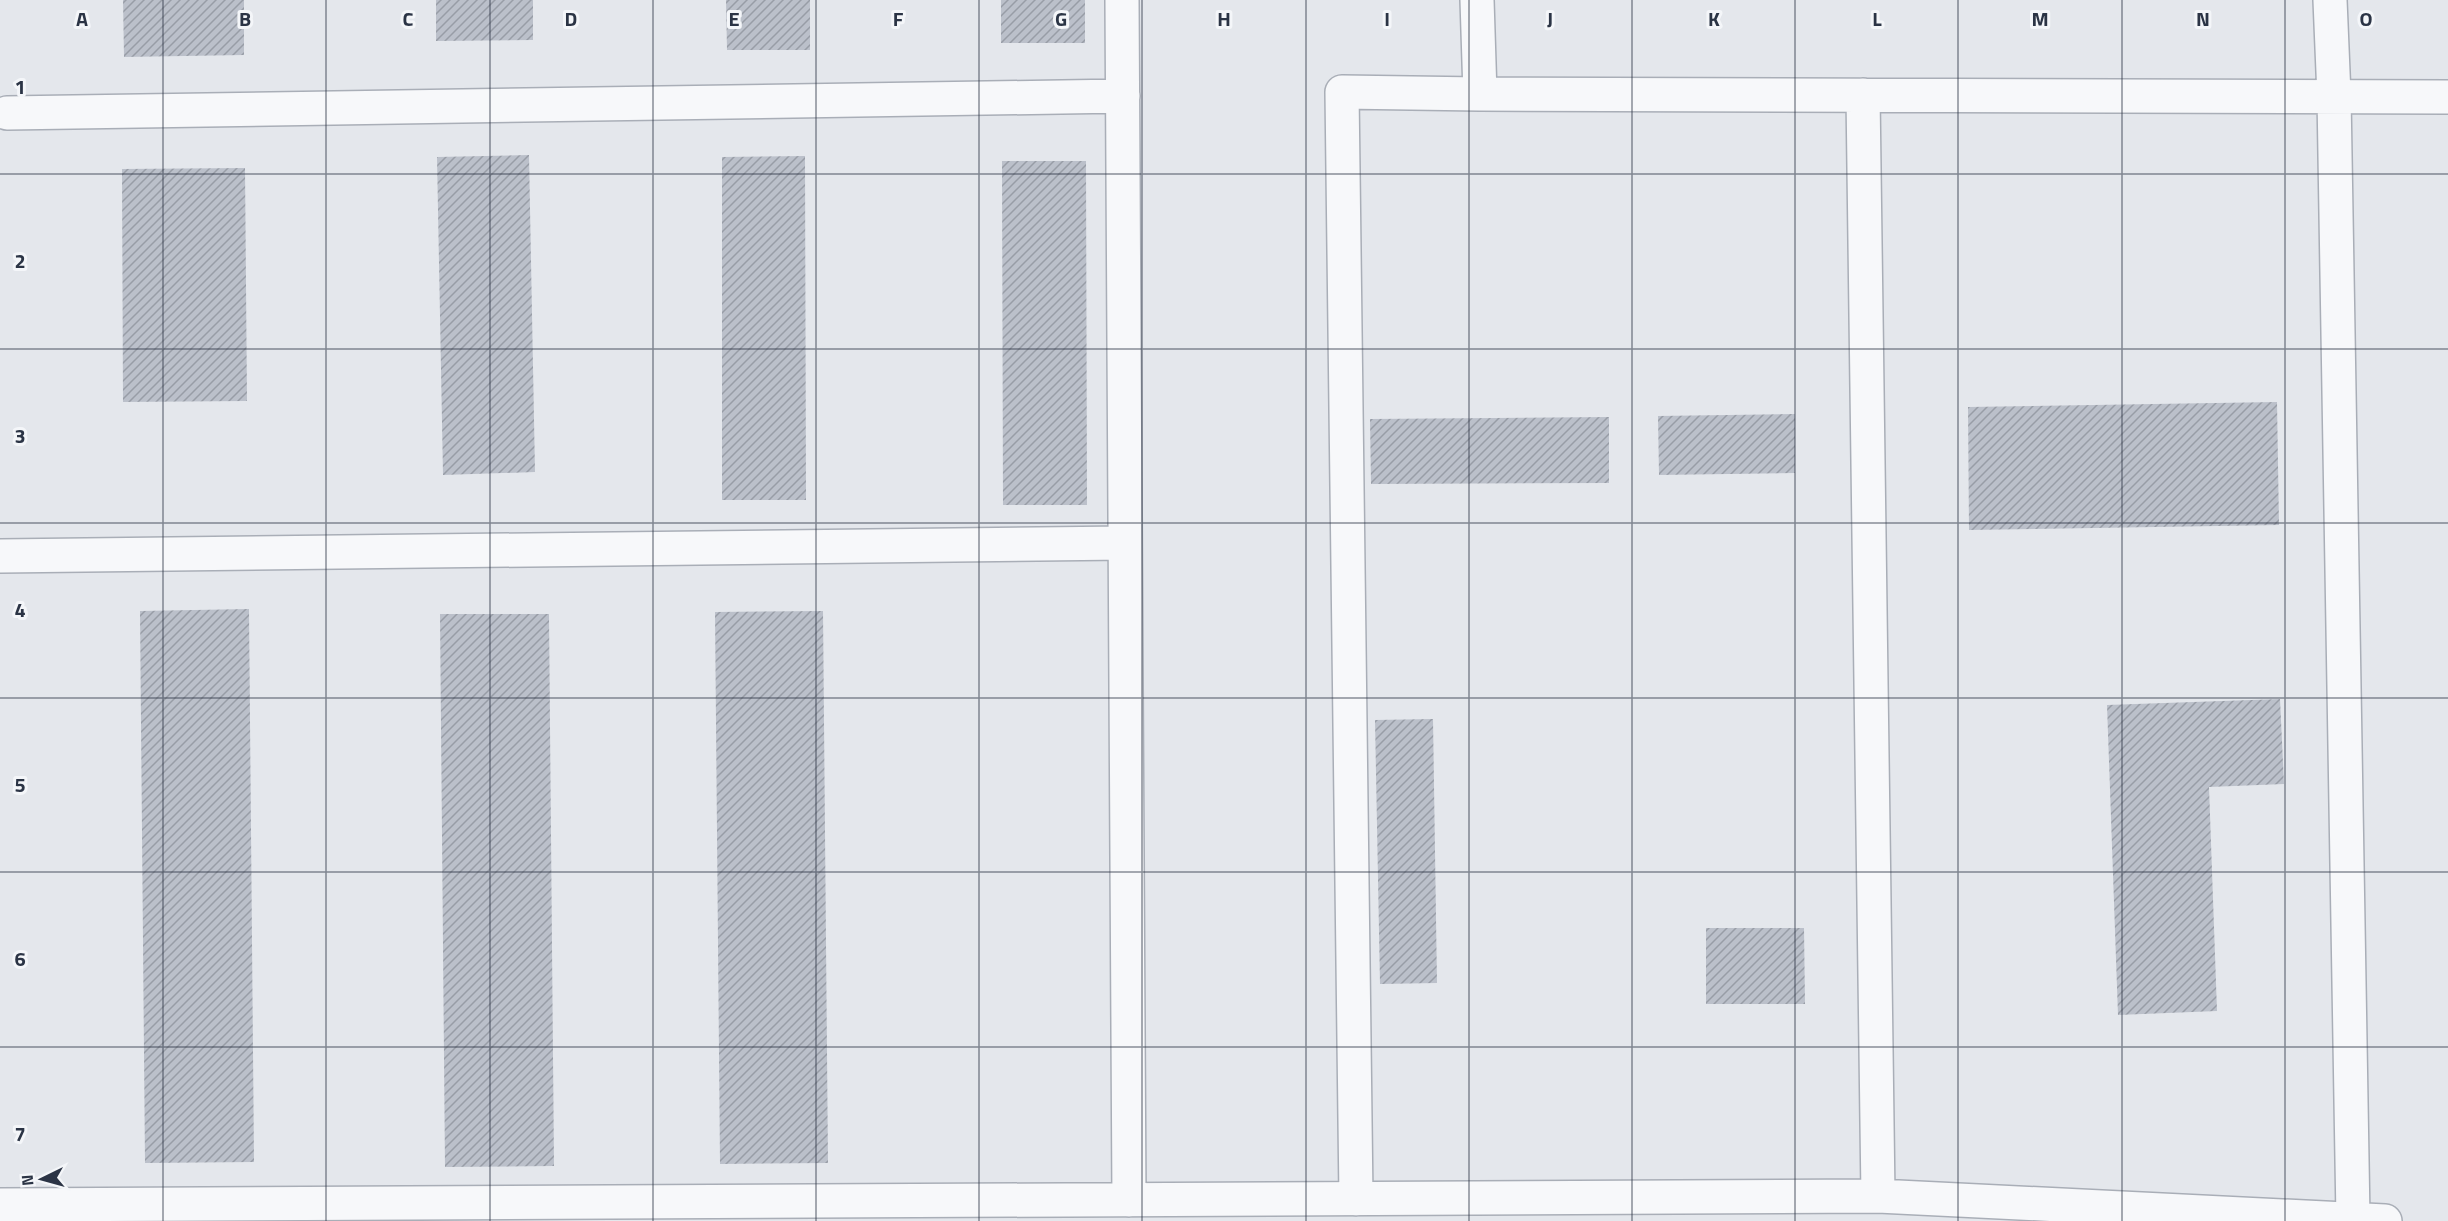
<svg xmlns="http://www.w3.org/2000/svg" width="2448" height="1221" font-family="'Titillium Web',sans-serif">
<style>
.building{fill:url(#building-hatch)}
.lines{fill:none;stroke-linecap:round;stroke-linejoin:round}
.minor-casing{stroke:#a9aeb7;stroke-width:36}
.minor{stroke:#f7f8fa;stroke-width:33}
.grid{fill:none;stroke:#2b3445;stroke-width:1.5;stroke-opacity:0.55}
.grid-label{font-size:20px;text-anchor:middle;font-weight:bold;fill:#2b3445;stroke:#f4f6f9;stroke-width:6;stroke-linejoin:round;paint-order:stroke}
</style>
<defs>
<pattern id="building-hatch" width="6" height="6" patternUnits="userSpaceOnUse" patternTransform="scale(1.5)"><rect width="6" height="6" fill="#bbc0ca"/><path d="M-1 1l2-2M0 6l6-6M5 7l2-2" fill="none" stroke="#989da6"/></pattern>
</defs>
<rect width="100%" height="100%" fill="#e4e7ec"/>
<path class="building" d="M123,0H244V55L124,57Z
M436,0H533V40L436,41Z
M726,0H810V50H727Z
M1001,0H1085V43H1001Z
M529,155L535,472L443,475L437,157Z
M805,156L806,500H722V157Z
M1002,161H1086L1087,505H1003Z
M245,168L247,401L123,402L122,169Z
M2277,402L2279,525L1969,530L1968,407Z
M1795,414V473L1659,475L1658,416Z
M1609,417V483L1371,484L1370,419Z
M249,609L254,1162L145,1163L140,611Z
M823,611L828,1163L720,1164L715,612Z
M440,614H549L554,1166L445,1167Z
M2280,699L2284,784L2209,787L2217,1011L2118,1015L2107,705Z
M1433,719L1437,983L1380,984L1375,720Z
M1706,928H1804L1805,1004H1706Z"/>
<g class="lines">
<defs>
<path id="minor" d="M1122,0L1129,1200
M1477,0L1480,94L2448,97
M2330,0L2334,96L2353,1219
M1863,95L1878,1196
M7,113L1123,96
M0,556L1125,543
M1356,1199L1342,92L1480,94
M0,1205L1878,1196L2385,1221"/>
</defs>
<use href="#minor" class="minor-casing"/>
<use href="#minor" class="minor"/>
</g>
<path class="grid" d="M163,0V1221M326,0V1221M490,0V1221M653,0V1221M816,0V1221M979,0V1221M1142,0V1221M1306,0V1221M1469,0V1221M1632,0V1221M1795,0V1221M1958,0V1221M2122,0V1221M2285,0V1221M0,174H2448M0,349H2448M0,523H2448M0,698H2448M0,872H2448M0,1047H2448"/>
<g class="grid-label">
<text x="82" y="26">A</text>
<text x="245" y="26">B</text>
<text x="408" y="26">C</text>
<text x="571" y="26">D</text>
<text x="734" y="26">E</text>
<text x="898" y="26">F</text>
<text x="1061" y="26">G</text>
<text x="1224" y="26">H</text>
<text x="1387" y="26">I</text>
<text x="1550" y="26">J</text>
<text x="1714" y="26">K</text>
<text x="1877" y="26">L</text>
<text x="2040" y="26">M</text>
<text x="2203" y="26">N</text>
<text x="2366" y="26">O</text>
<text x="20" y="94">1</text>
<text x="20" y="268">2</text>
<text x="20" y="443">3</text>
<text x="20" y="617">4</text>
<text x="20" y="792">5</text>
<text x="20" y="966">6</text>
<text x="20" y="1141">7</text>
</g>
<g transform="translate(42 1179) rotate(265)" stroke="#f4f6f9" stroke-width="4.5" paint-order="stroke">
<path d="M0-4.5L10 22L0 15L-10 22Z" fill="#2b3445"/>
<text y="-9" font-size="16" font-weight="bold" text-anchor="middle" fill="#2b3445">N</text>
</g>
</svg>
